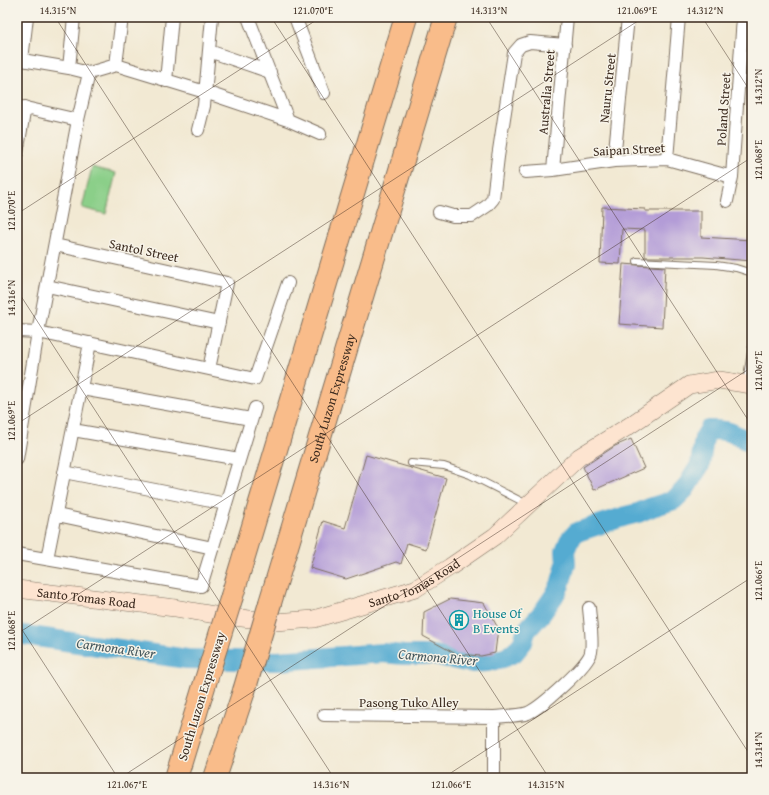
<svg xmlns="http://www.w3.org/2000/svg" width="769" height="795" font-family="'Gentium Book Plus',serif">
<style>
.green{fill:#8bcf89;stroke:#637c54}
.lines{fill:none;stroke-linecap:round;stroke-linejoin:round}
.river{stroke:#54abd1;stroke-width:20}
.building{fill:#b39cd7}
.lane-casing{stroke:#7b6d5d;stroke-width:8}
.street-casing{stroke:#7b6d5d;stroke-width:14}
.secondary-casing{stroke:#7b6d5d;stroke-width:18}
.highway-casing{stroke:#7b6d5d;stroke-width:24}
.lane{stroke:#fff;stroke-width:6}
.street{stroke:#fff;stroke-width:12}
.secondary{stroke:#fde4d0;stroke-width:17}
.highway{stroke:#f9bc8a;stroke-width:22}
.highway-bridge-casing{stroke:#7b6d5d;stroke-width:24;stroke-linecap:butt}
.highway-bridge{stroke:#f9bc8a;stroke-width:22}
.ticks{fill:none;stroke:#3b2a1e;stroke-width:1;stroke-opacity:0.45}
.labels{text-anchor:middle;stroke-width:3;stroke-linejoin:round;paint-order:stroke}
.street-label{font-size:13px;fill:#3b2a1e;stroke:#f7f3e8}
.culture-label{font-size:13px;fill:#0d838f;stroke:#f7f3e8;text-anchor:start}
.water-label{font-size:14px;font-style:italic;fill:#44575d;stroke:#f7f3e8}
.neatline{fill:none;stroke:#3b2a1e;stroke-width:1.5}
.ticks-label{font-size:10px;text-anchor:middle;fill:#3b2a1e}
</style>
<rect width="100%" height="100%" fill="#f7f3e8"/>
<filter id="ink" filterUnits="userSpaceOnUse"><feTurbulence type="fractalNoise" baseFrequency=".025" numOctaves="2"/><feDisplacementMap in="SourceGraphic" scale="8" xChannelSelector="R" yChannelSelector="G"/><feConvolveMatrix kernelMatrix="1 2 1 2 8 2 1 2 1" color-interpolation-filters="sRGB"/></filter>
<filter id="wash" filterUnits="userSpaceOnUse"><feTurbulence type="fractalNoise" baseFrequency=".012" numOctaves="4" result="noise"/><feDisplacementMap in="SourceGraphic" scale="16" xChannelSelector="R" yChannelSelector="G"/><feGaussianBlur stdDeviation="0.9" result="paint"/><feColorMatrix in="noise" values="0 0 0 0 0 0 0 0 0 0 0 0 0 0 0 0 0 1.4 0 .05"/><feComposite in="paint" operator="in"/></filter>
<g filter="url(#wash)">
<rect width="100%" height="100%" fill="#f2e9d3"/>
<path class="green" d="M92,167L116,173L106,214L82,208Z"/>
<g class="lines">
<path class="river" d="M17,634L187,659L278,661L383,653L404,655H434L470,663L487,662L500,659L514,653L523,642L526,631L542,613L554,596L560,585L566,564L565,551L569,541L577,532L626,516L638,513L652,507L674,500L685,489L700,465L704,438L709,430C729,429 735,434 752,444"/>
</g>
<g id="blocks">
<path class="building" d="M602,207L645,209V211H701V237L752,240V261L703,257H645V230L622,229L620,264L600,263Z
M623,264L665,267L662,327L619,324Z
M631,439L644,468L594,490L583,467L615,446Z
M366,455L446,478L426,549L407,543L401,564L396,562L346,579L310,568L323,521L345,528Z
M450,599L484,603L498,628L495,653L481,656L456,654L423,636L424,612Z"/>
</g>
</g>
<g filter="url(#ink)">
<use href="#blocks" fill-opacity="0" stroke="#7b6d5d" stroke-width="1"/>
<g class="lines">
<defs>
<path id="lane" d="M637,261L716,265L736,268L752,273
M746,383L752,346
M411,463L444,466L470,475L527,504"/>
<path id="street" d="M27,17L22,60L69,68L89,73L116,65L205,92L288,120L320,134
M248,17L288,120
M295,17L324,93
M209,51L270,72
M116,65L122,17
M69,68L74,17
M166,81L172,17
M17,106L78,120
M198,130L204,106L212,17
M17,153L25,107
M667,159L679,17
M614,161L628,17
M553,170L567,17
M525,172L553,170L614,161L667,159L732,177
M727,201L732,177L743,17
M439,212L453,216H472L487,206L493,199L498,157L514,53L521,45L530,42L565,45
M55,245L227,283L209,369
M47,286L219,323
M17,331L38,332L255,379L288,283
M82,389L251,419
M73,430L239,459
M17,459L38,332L78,120L89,73
M64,472L226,504
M57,515L213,548
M17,554L201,586L255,408
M47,559L90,343
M324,715L494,717V778
M494,717C504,716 519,716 528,713C541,707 589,665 591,652C593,642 590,619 589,608"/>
<g id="secondary">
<path id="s1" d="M17,589L175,608L215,615L276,622L314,619L415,589L450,567L495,536L579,457L629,426L689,385L719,380L752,385"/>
</g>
<g id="highway">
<path d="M232,596L406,17"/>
<path id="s2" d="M270,603L446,17"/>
<path d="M176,778L205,683"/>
<path d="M215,778L244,691"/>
</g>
</defs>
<use href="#lane" class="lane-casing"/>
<use href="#street" class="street-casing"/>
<use href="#secondary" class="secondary-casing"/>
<use href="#highway" class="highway-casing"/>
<use href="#lane" class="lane"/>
<use href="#street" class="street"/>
<use href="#secondary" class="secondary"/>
<use href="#highway" class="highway"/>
<defs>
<path id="highway-bridge" d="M205,683L232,596
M244,691L270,603"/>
</defs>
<use href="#highway-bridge" class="highway-bridge-casing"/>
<use href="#highway-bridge" class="highway-bridge"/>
</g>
</g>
<path class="ticks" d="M55,17L549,778M271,17L752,758M486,17L752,426M702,17L752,94M17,214L321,17M17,290L334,778M17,424L644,17M17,622L118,778M17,634L752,157M120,778L752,367M443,778L752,577"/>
<defs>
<symbol id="building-ring" viewBox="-11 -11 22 22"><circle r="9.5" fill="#f7f3e8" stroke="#0f9aa8" stroke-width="1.5"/><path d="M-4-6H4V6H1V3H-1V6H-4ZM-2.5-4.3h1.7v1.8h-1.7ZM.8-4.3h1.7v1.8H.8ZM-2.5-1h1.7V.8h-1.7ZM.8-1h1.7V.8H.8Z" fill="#0f9aa8"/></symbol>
</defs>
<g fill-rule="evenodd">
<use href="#building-ring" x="448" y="609" width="22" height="22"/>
</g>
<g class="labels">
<g class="street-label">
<text transform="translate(607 88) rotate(-84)" y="5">Nauru Street</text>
<text transform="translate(546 92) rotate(-85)" y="5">Australia Street</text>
<text transform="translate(723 109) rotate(-86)" y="5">Poland Street</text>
<text transform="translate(629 149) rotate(-3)" y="5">Saipan Street</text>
<text transform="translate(144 250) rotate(12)" y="5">Santol Street</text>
<text dy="5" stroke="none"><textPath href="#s2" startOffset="214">South Luzon Expressway</textPath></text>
<text dy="5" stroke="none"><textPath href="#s1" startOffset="406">Santo Tomas Road</textPath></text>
<text dy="5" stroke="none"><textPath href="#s1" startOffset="70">Santo Tomas Road</textPath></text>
<text transform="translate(201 696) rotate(-73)" y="5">South Luzon Expressway</text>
<text x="409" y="707">Pasong Tuko Alley</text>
</g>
<g class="culture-label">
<text x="473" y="618">House Of<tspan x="473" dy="15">B Events</tspan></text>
</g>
<g class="water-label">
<text transform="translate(116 648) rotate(8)" y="5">Carmona River</text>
<text transform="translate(438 657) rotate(5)" y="5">Carmona River</text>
</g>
</g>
<rect width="769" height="795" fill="none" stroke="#f7f3e8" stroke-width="44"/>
<rect x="22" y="22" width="725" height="751" class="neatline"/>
<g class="ticks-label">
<text x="58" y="14">14.315°N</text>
<text x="313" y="14">121.070°E</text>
<text x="489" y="14">14.313°N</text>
<text x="637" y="14">121.069°E</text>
<text x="705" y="14">14.312°N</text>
<text transform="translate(758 87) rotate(-90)" y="4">14.312°N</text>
<text transform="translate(758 160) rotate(-90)" y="4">121.068°E</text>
<text transform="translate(11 211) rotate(-90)" y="4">121.070°E</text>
<text transform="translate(11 298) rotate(-90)" y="4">14.316°N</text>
<text transform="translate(758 371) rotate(-90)" y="4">121.067°E</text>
<text transform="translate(11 421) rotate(-90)" y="4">121.069°E</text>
<text transform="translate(758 581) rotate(-90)" y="4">121.066°E</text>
<text transform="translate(11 631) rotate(-90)" y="4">121.068°E</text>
<text transform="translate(758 750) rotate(-90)" y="4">14.314°N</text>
<text x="127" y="788">121.067°E</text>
<text x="331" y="788">14.316°N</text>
<text x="451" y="788">121.066°E</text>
<text x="546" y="788">14.315°N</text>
</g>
</svg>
